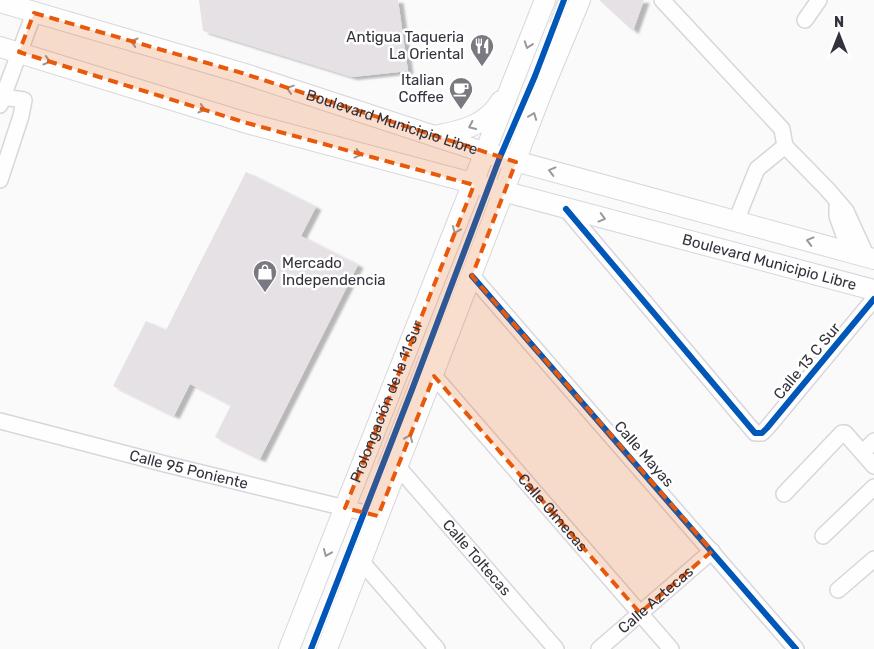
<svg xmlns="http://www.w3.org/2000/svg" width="874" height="649" viewBox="0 0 874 649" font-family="Rubik,sans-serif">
  <defs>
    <filter id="shadow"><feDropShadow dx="5.5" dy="3" stdDeviation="1" flood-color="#0004"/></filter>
  </defs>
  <rect width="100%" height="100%" fill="#fafafa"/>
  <!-- building -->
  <path fill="#e6e1e5" filter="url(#shadow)" d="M199 0H398L408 71 352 77 203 31Z
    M557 0H567L556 26 549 23Z
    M599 0H644L633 31Z
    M246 172 316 207 301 236 358 265 260 459 215 437 231 405 190 384 174 416 113 386 146 321 166 330Z
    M419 355 427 358 384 467 377 464Z"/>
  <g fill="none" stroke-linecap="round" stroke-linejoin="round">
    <!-- minor casing -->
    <g stroke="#d8d6dc" stroke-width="18">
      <g id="minor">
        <path d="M662 0 782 129 785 146 827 189 846 211 867 257"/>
        <path d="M805 20 819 0"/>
        <path d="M0 105 34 13"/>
        <path d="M0 180 21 116 24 100 3 97"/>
        <path d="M837 206V216L850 252"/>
        <path d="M566 209 755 433H762L767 428 874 299"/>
        <path d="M736 221 757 169 785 146"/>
        <path d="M472 276 796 649"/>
        <path id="s1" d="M434 376 671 649"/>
        <path id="s2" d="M0 421 165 464 378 516"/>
        <path d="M863 452 874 441"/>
        <path id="s3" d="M398 467 556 649"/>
        <path d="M784 494 842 433H845L874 466"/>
        <path d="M823 536 874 487"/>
        <path d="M361 561 437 649"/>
        <path d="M838 590 874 559"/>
        <path id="s4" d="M599 649 712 551"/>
      </g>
    </g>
    <!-- major casing -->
    <g stroke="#d8d6dc" stroke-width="22">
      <g id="major">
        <path id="s5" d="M0 2 242 73 486 153 874 259"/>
        <path id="s6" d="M0 47 247 123 874 290"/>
        <path d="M434 136C461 131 486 126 501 101"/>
        <path id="s7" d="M289 649 545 0"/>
        <path d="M327 649 543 89 580 0"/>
      </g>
    </g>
    <!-- minor -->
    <use href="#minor" stroke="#fefefe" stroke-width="15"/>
    <!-- major -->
    <use href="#major" stroke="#fefefe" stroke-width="20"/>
    <!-- cycleway casing -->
    <g stroke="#fff" stroke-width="9">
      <path id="cycleway" d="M566 209 755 433H762L767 428 874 299
        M472 276 796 649
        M311 649 413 387 500 157 535 76 564 0"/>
    </g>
    <!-- cycleway -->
    <use href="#cycleway" stroke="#0057b8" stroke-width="6"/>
  </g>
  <!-- one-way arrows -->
  <defs><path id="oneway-chevron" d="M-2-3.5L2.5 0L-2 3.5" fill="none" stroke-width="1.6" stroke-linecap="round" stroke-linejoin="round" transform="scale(1.25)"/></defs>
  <g stroke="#9a989e">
    <use href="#oneway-chevron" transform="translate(134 42) rotate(-164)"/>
    <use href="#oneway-chevron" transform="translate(528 45) rotate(110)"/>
    <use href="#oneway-chevron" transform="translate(47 61) rotate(17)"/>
    <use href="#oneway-chevron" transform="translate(290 89) rotate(-162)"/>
    <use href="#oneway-chevron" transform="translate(202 109) rotate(17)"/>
    <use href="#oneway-chevron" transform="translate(533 116) rotate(-69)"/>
    <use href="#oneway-chevron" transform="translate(472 126) rotate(155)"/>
    <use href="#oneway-chevron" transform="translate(358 154) rotate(15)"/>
    <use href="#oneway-chevron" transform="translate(552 171) rotate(-165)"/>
    <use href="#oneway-chevron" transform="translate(602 218) rotate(15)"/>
    <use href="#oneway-chevron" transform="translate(456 230) rotate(112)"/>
    <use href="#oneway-chevron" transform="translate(810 241) rotate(-165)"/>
    <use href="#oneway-chevron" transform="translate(409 438) rotate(-68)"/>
    <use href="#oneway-chevron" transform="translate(327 553) rotate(112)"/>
  </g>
  <!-- marked area -->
  <path fill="#e8590c" fill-opacity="0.2" stroke="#e8590c" stroke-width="4" stroke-dasharray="10 6" stroke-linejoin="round" d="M34 13 242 73 516 162 472 276 712 551 640 613 434 376 378 516 345 508 474 185 247 123 19 52Z"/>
  <!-- icons -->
  <defs>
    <g id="restaurant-pin" transform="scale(1.25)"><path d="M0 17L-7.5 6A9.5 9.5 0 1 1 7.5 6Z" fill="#7a7880" stroke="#fff"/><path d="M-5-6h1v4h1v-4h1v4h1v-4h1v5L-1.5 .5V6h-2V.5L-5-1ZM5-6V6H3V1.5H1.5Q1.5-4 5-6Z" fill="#fff"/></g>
    <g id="cafe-pin" transform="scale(1.25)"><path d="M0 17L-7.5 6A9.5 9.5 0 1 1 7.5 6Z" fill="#7a7880" stroke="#fff"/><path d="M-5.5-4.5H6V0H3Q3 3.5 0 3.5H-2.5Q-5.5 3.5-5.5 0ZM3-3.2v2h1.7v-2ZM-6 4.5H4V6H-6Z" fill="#fff"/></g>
    <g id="shop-pin" transform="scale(1.25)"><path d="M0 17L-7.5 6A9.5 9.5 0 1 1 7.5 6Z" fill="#7a7880" stroke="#fff"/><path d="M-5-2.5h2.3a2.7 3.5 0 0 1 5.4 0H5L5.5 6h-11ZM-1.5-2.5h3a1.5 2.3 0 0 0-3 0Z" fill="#fff"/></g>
  </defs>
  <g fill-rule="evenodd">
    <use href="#restaurant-pin" x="482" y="46"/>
    <use href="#cafe-pin" x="461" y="89"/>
    <use href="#shop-pin" x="265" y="272"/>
  </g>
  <g text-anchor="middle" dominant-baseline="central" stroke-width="5" stroke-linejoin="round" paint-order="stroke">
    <!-- poi labels -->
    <g font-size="15" fill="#35323e" stroke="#fff" text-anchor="end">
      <text x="464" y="37">Antigua Taqueria<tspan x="464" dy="17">La Oriental</tspan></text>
      <text x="444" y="80">Italian<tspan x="444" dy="17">Coffee</tspan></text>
      <text x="282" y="263" text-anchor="start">Mercado<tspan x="282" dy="17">Independencia</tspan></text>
    </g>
    <!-- street labels -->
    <g font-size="15" fill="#35323e" stroke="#fff">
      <text stroke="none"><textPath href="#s5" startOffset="410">Boulevard Municipio Libre</textPath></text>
      <text stroke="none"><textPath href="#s6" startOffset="799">Boulevard Municipio Libre</textPath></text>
      <text transform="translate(807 361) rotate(-50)">Calle 13 C Sur</text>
      <text stroke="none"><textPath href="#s7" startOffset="266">Prolongación de la 11 Sur</textPath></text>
      <text transform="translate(644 454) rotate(49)">Calle Mayas</text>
      <text stroke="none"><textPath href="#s2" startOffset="195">Calle 95 Poniente</textPath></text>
      <text stroke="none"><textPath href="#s1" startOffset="181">Calle Olmecas</textPath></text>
      <text stroke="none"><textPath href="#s3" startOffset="120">Calle Toltecas</textPath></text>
      <text stroke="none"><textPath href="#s4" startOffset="75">Calle Aztecas</textPath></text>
    </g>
  </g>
  <!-- north arrow -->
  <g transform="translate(839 35)" stroke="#ffffff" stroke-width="4" paint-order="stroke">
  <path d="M0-4L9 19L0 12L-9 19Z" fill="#35323e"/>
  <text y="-8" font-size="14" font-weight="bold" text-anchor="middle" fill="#35323e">N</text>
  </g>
</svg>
